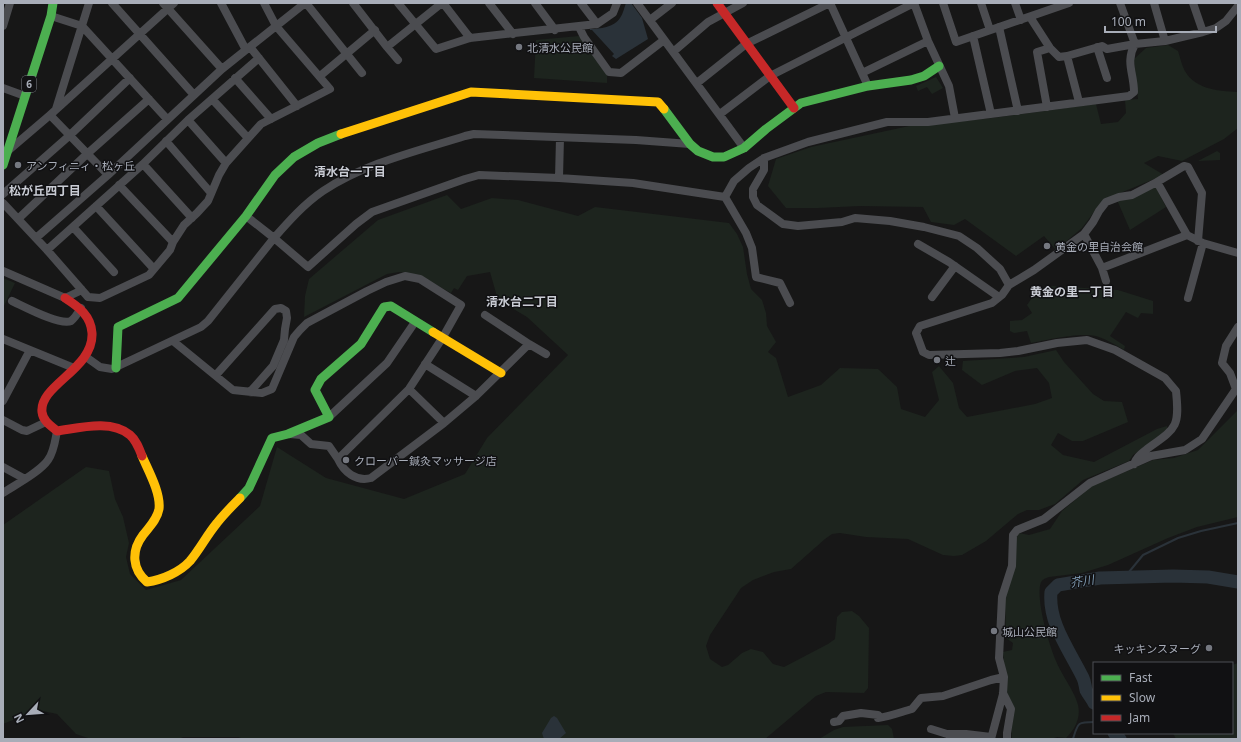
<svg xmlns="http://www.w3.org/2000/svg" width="1241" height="742" viewBox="0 0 1241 742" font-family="'Noto Sans','Noto Sans JP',sans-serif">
  <rect width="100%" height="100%" fill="#171717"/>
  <!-- green -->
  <path fill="#1d241e" d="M579 36 607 75V83L534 78 536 40Z
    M1168 45 1178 51C1180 57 1181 62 1183 67 1192 89 1217 91 1238 92V128L1224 139 1182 161 1158 156 1144 163 1164 175 1113 196 1097 208 1082 228 1056 250 1044 236 1016 256 965 219 954 225 931 222 923 207 860 206 818 208H786L768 186 776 159 811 147 914 125H925L992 118 1096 104 1101 124 1118 122 1126 113 1125 100 1138 99 1134 59 1146 48Z
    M936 77 943 88 932 94 927 87 918 91 916 86Z
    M1217 151 1220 153V160L1198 161Z
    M1155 186 1166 207 1130 230 1117 200Z
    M447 195 461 209 492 198 518 200 578 216 595 207 729 223 737 234 743 247 747 274 751 289 762 300 766 313 767 326 776 342 768 352 776 358 788 397 821 385 840 368 878 369 897 387 901 409 925 417 939 400 932 372 939 366 953 383 959 408 967 417 1035 404 1052 398 1049 383 1037 368 1015 371 982 385 962 370 963 361 1024 357 1056 350 1064 362 1093 394 1104 401 1122 402 1128 422 1083 441H1072L1058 433 1051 445 1063 455 1094 462 1157 429 1167 426V430L1133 455 1129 461 1083 480 1055 504 1039 510H1027L1018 514 986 541 962 555 954 556 943 555 908 539 866 537 840 533 832 534 825 539 791 569 774 572 753 580 741 588 710 635 706 646 710 659 722 667 728 665 742 653 751 649 763 652 773 664 784 667 828 644 835 639 837 617 842 612 852 611 859 616 869 628 868 688 864 693 826 692 816 696 765 739H244L238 737H183L179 739H91L76 734 57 714 38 710 3 724V525L86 467 109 471 115 499 123 517 129 543 126 557 130 574 146 590 181 580 260 506 277 447 326 478 404 499 465 474 487 438 568 355 527 317 498 300 490 272 467 276 458 290 454 288 451 293 419 275 399 272 387 274 304 317 305 296 309 279 378 220Z
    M3 278 15 283 3 308Z
    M1052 286 1118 290 1153 301V314L1141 313 1138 318 1126 312 1110 336 1125 346 1124 350C1116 345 1107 340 1099 337 1083 331 1047 340 1031 343L1027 331 1014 333 1010 331V321L1022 320 1032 313 1027 305C1034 295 1039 288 1052 286Z
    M1238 410V517L1197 527 1168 538 1108 565 1082 573 1049 577C1046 578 1043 579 1041 582 1035 598 1049 645 1056 661 1061 674 1075 692 1078 705 1081 718 1075 729 1066 738L1057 737 1051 739H1012L1003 652 1012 650 1013 643 1006 638 1005 599 1016 535 1019 533 1029 535 1050 529 1062 511 1092 486 1153 460 1174 458 1198 450Z
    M1238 663V739H1176L1173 733H1232V665Z
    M888 725 892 729 894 739H819L834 730 843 727Z"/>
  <!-- water -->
  <path fill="#2a3239" d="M626 3H631L642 18 648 39 616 59 612 56 614 54 592 30H590V29C599 29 615 27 620 18 623 14 624 8 626 3Z
    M554 716 557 718 566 733 559 739H544L542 733 551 718Z"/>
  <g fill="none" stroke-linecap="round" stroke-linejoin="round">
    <!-- stream -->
    <path stroke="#2a3239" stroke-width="2" d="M1124 578 1143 555 1178 538 1201 531 1238 523
      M1073 739C1078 723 1077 722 1094 722"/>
    <!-- river -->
    <path stroke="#2a3239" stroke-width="13" d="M1094 703C1092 699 1088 694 1086 690 1085 686 1085 682 1083 678 1070 651 1048 623 1051 592L1058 585 1100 578 1173 576 1208 577 1238 582
      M1114 733 1120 739"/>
    <!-- street -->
    <path stroke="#4b4c50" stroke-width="8" d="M112 3 194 95
      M163 3 222 69
      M221 3 246 50
      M306 3 362 73
      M353 3 387 47
      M398 3 436 49 470 38 597 24 613 13 617 3
      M443 3 470 38
      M489 3 513 34
      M535 3 555 30
      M581 3 597 24
      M637 3 744 148
      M830 3 868 86
      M914 3 928 41 949 86 955 118
      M943 3 956 42 1069 3
      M981 3 990 30
      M1015 3 1021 20
      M1154 3 1165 41
      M1193 3 1203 32
      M51 16 82 26 167 119
      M1030 17 1050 48 1059 57 1067 56 1102 46 1107 49 1135 44 1165 41 1203 32 1216 28 1226 21 1238 6
      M650 20 672 3
      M3 26 10 3
      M579 27 584 37 609 72 621 73 664 40
      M999 27 1018 111
      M973 36 991 114
      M250 47 297 106
      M1097 47 1107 78
      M673 52 708 22 743 3
      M1067 56 1079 102
      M398 60 387 47 442 3
      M862 73 928 41
      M320 76 375 30
      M235 78 271 119
      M697 83 746 44 830 3
      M3 88 25 96
      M212 99 248 138
      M1047 107 1037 52 1050 48
      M56 109 89 3
      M720 114 770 76 914 3
      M50 115 108 175
      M188 120 226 163
      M166 141 211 193
      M690 144 636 140 474 134 465 136C418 151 365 163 323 191 304 204 289 221 274 238L308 267 356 224 372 212 465 179 479 175 559 178 633 183 725 197
      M9 150 50 115 174 3
      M764 158V170L753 189V197L757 205 783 224 798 226 842 222 855 218 890 221 924 227 959 236 977 248 1000 269 1009 285 1002 295 992 303 920 326 916 333 923 352 929 355 1000 353 1018 351 1057 343 1087 340 1115 350 1165 378 1176 391C1180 428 1176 428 1147 449 1141 454 1137 456 1134 464
      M143 164 192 218
      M559 178 560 138
      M1157 182 1184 166 1188 167 1202 193 1198 241
      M119 185 173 242
      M3 194 69 136 130 78
      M3 203 47 250 88 297 100 298 149 275 170 250 173 242 184 225 197 213 208 201 219 175 226 163 261 124 330 89 276 26 264 3
      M96 206 154 269
      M18 219 87 154 149 99
      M73 227 114 272
      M1187 235 1203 243 1238 253
      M36 238 108 175 222 69 305 3
      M918 244 949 262 999 297
      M47 250 143 164 188 120 259 58
      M1102 268 1106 281
      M3 271 65 298 82 290
      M1009 285 1034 270 1084 234 1093 222 1099 211 1106 202 1119 197 1132 195 1157 182 1187 235 1102 268 1084 234
      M932 297 955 266
      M1188 298 1203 243
      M12 301C23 306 60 326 71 321 75 318 78 313 81 308
      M790 303 780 283 756 277 752 248 746 233 725 197 734 181 749 168 764 158 808 142 887 122H928L1129 96 1134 92C1134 73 1125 62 1135 44L1120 3
      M485 315 529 344
      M3 339 74 368
      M173 341 233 390 262 393 272 389 294 337 300 330 307 323 367 291 386 282 405 276 420 279 461 305 443 337 409 389 338 459 329 446 311 444 301 435 290 434
      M86 357 100 367 112 369 201 327 208 321 274 238 246 216
      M425 364 476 396
      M216 375 275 309 281 308 286 311 287 318 285 329 284 340 273 366 250 392
      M409 389 444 423
      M1236 389 1230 373 1222 363 1226 346 1238 327
      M3 401 30 350
      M329 417 387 363 415 322
      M3 420 22 430 27 431 46 422
      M338 459C344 472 356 482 371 478L444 423 476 396 529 344 546 354
      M3 467 25 479
      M3 493C15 485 40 472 48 460 54 452 55 441 57 431
      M1003 693 1011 709 1007 733V739
      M834 722 839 721 843 716 861 713 878 715V718C891 716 901 712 912 709L921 698 943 696 991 680 1004 677
      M931 729 947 734H966L991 737
      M991 739 1003 694 1004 677 999 658 1002 597 1012 566 1013 535 1017 530 1044 519 1090 483 1151 456 1185 450 1202 439 1236 389 1238 388"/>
    <!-- fast -->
    <path stroke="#4caf50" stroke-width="9" d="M664 109 690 144 698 151 713 157H724L744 148 766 129 801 103 868 86 911 80 924 76 939 66
      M3 165 51 16 53 3
      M116 368 118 327 178 298 246 216 275 175 294 157 318 143 341 134
      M240 498 249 488 272 438 288 434 329 417 315 390 321 379 361 344 384 307 391 306 433 332"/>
    <!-- slow -->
    <path stroke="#ffc107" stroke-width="9" d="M341 134 471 92 658 102 664 109
      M433 332 501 373
      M142 456C148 470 161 493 159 509 157 520 149 527 143 535 131 551 132 569 147 582 162 580 180 572 190 561 200 549 207 535 217 523 224 514 232 506 240 498"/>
    <!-- jam -->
    <path stroke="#c62828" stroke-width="9" d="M717 3 794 108
      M65 298C79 307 91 316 92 333 94 369 39 385 42 412 43 421 51 426 57 431 79 428 111 419 130 435 136 440 139 448 142 456"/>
  </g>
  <!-- markers -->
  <g fill="#757880" stroke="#111113" stroke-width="1.5">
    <circle cx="519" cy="47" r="4"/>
    <circle cx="18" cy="165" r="4"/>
    <circle cx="1047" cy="246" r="4"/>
    <circle cx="937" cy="360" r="4"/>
    <circle cx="346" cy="460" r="4"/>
    <circle cx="994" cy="631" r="4"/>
    <circle cx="1209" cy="648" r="4"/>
  </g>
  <g text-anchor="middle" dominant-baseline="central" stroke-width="3" stroke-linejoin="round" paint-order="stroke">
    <!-- shield labels -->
    <rect fill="#111113" stroke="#7b7e86" stroke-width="1" x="22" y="76" width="14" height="16" rx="3"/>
    <g font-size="10" font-weight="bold" fill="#a8adb8">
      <text x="29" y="84">6</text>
    </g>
    <!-- poi labels -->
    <g font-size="11" fill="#a8adb8" stroke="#111113" text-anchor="start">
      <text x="527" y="47">北清水公民館</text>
      <text x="26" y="165">アンフィニィ・松ヶ丘</text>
      <text x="1055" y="246">黄金の里自治会館</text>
      <text x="945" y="360">辻</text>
      <text x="354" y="460">クローバー鍼灸マッサージ店</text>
      <text x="1002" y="631">城山公民館</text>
      <text x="1201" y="648" text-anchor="end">キッキンスヌーグ</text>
    </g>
    <!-- neighbourhood labels -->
    <g font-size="12" font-weight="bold" fill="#c9ccd4" stroke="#111113">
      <text x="350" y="171">清水台一丁目</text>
      <text x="45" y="190">松が丘四丁目</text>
      <text x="1072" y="291">黄金の里一丁目</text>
      <text x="522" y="301">清水台二丁目</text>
    </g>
    <!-- water labels -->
    <g font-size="12" font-style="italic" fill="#7f9bb3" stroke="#111113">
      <text transform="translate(1082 581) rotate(-9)">芥川</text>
    </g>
  </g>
  <!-- border -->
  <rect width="1241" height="742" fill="none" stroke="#a8adb8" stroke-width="8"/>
  <!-- legend -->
  <rect x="1093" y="662" width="140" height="72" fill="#111113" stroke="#4d4f55"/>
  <rect x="1101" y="675" width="20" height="6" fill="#4caf50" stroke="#4d4f55"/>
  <text x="1129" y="682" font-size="12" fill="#a8adb8">Fast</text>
  <rect x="1101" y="695" width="20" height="6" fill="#ffc107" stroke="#4d4f55"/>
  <text x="1129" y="702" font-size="12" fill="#a8adb8">Slow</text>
  <rect x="1101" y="715" width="20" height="6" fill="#c62828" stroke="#4d4f55"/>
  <text x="1129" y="722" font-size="12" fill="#a8adb8">Jam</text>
  <!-- north arrow -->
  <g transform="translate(28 714) rotate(244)" stroke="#111113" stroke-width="3" paint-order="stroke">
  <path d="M0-3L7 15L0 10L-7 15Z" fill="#a8adb8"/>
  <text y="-6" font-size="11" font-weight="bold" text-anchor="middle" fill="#a8adb8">N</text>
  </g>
  <!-- scale -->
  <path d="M1105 26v6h111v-6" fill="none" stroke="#a8adb8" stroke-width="2"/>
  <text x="1111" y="26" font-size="12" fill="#a8adb8" stroke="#111113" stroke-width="3" paint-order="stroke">100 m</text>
</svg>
